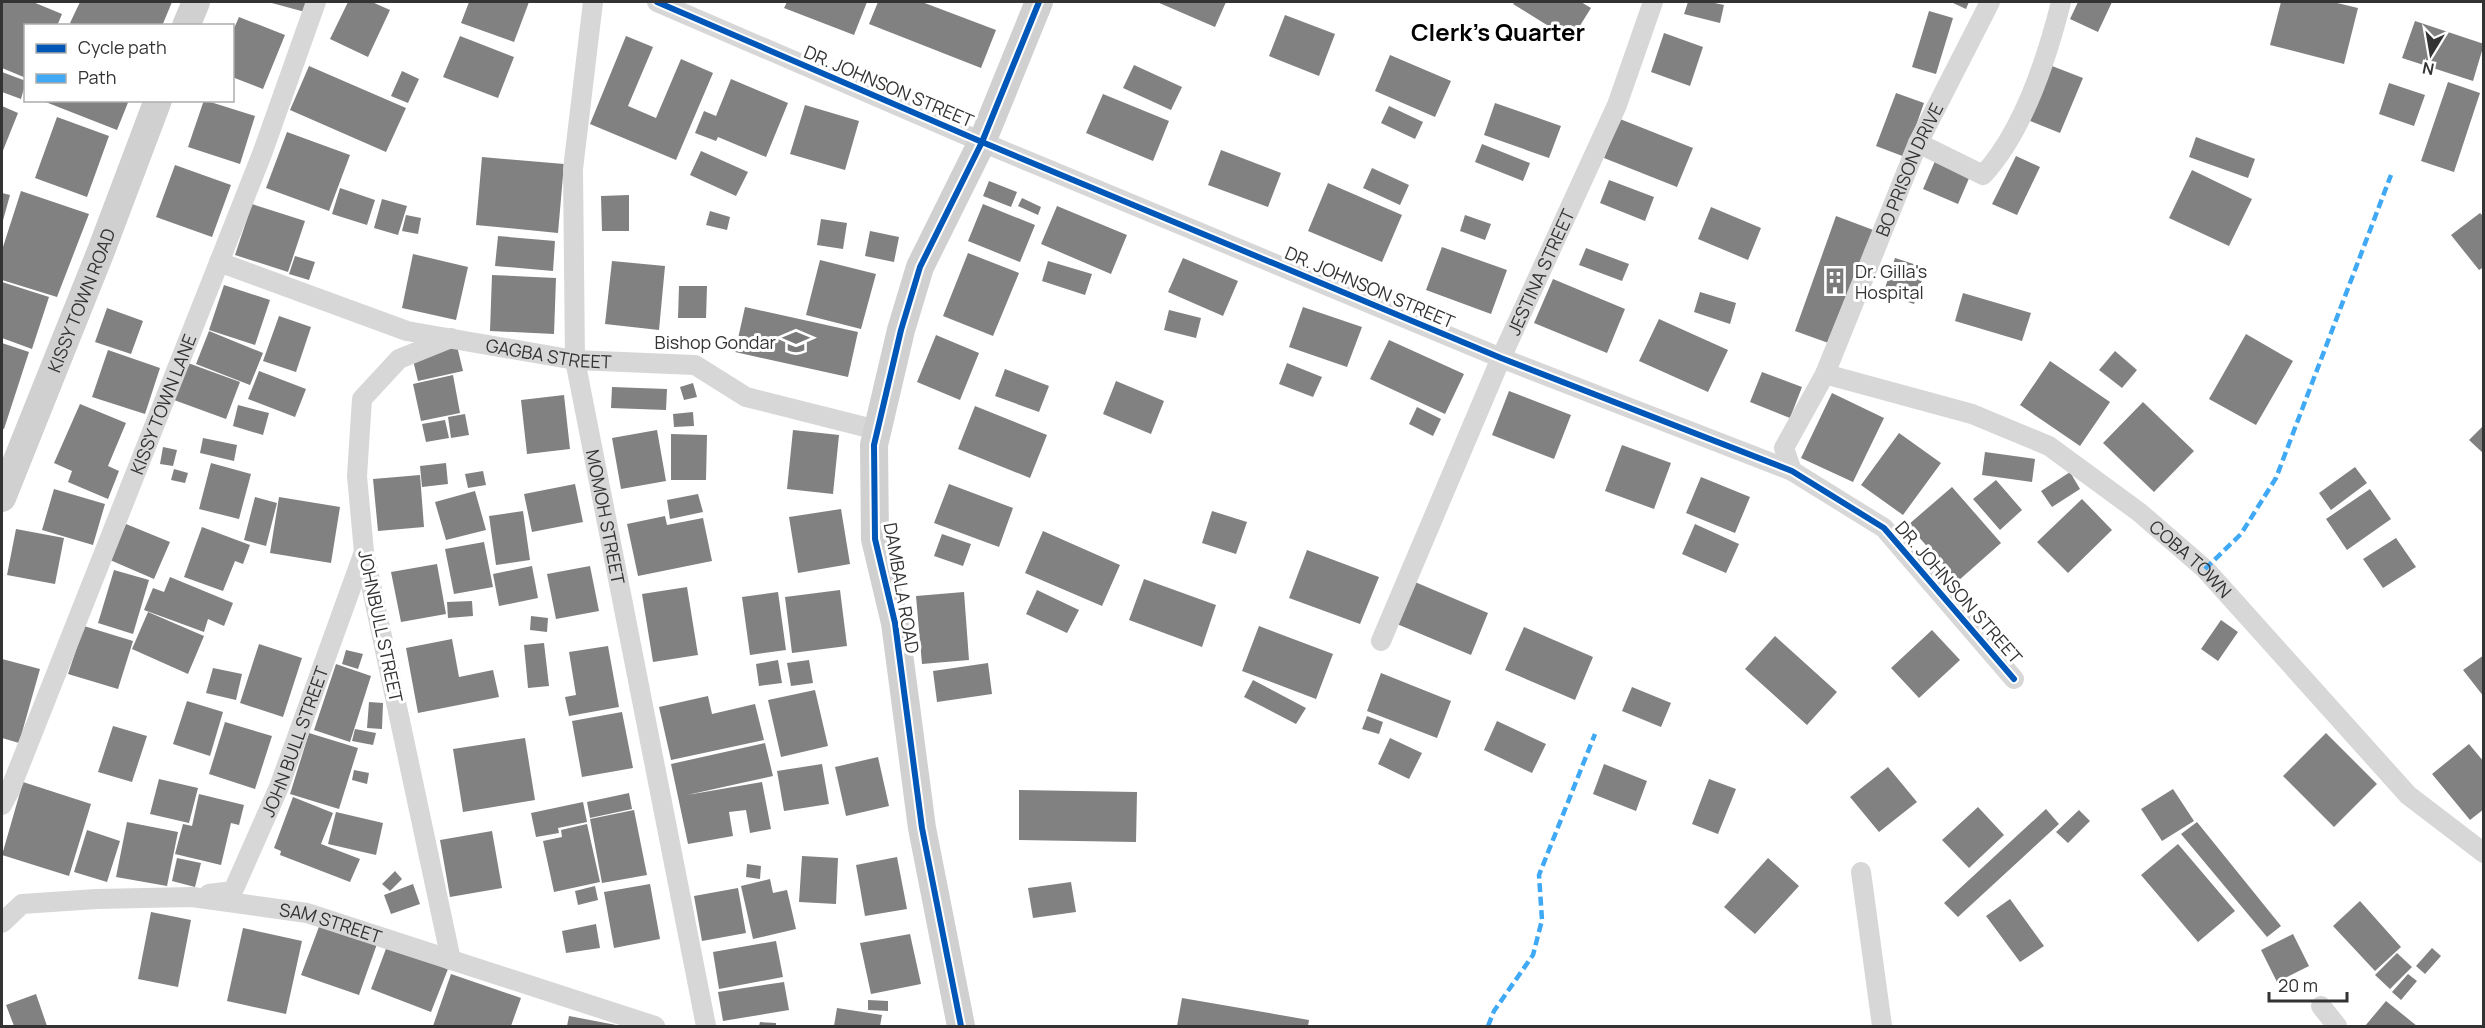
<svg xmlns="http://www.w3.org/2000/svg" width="2485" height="1028" viewBox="0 0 2485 1028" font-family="Manrope,sans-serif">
  <rect width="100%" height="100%" fill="#fff"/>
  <!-- building -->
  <path fill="#818181" d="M2 2H33L62 14 57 26H26V78L2 68Z
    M80 2H172L162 26H76L70 23Z
    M268 2H308L305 12Z
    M348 2H372L390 10 368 57 330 39Z
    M469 2H529L514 42 461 23Z
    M787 2H867L854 35 784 8Z
    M878 2H922L996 30 981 68 869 24Z
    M1157 2H1226L1215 27Z
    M1515 2H1581L1591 8 1571 40 1513 4Z
    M1688 2H1710L1724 5 1720 23 1684 14Z
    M1951 2H1969L1966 9Z
    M2078 2H2112L2098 32 2070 19Z
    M2281 2H2333L2358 8 2344 64 2270 45Z
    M1929 11 1953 18 1936 74 1912 67Z
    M1285 15 1335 34 1319 76 1269 56Z
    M239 17 285 35 263 89 232 77V33Z
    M2415 21 2484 44 2473 81 2402 58Z
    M1664 33 1703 47 1690 86 1651 72Z
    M460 36 514 57 498 98 443 77Z
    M626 36 653 47 628 106 656 118 681 59 713 73 676 160 590 124Z
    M1390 55 1451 81 1435 117 1375 91Z
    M1134 65 1182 87 1171 110 1123 88Z
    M309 66 406 108 386 152 290 110Z
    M2052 66 2083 78 2060 133 2030 121Z
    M402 71 419 79 408 103 391 96Z
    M2 72 26 81 21 99 2 92Z
    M731 79 788 103 766 157 718 137 716 141 695 133 704 111 716 116Z
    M2448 82 2480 93 2454 172 2421 161Z
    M2389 83 2425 95 2414 126 2379 114Z
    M1896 93 1924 103 1905 157 1876 146Z
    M1103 94 1169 121 1153 161 1086 133Z
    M129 100 117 130 43 101V100Z
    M204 100 255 116 240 164 188 147Z
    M1495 103 1561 126 1549 158 1484 135Z
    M805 105 859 121 845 170 790 154Z
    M2 106 18 113 2 153Z
    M1389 106 1423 122 1415 139 1381 123Z
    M57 117 109 136 87 197 35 178Z
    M1620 119 1693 148 1677 187 1604 158Z
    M287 132 350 155 329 211 266 188Z
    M2196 137 2255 159 2248 178 2189 157Z
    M1482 144 1530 163 1523 181 1475 162Z
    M1221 150 1281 173 1268 207 1208 185Z
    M701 151 748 172 736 196 690 175Z
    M2016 156 2040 167 2017 215 1992 204Z
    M482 157 564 164 558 233 476 225Z
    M1935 161 1970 176 1958 204 1923 189Z
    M175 165 231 185 212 237 156 217Z
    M1372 168 1409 185 1400 205 1363 188Z
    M2192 170 2252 199 2229 246 2169 218Z
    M1609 180 1654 197 1645 221 1600 203Z
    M989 181 1017 192 1011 207 983 196Z
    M1328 183 1402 215 1382 262 1308 231Z
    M340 188 375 200 367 225 332 214Z
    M21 191 89 214 57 297 2 280V250Z
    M2 193 10 195 2 224Z
    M629 195V231H602L601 196Z
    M1022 198 1041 207 1038 215 1018 206Z
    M382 199 407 206 398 235 374 228Z
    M252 204 305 221 288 272 235 255Z
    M983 204 1035 225 1020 262 968 241Z
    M1057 206 1127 235 1111 274 1041 244Z
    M1711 207 1761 228 1748 260 1698 239Z
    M710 211 730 217 727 230 706 225Z
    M2480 213 2484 217V267L2479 270 2451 235Z
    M406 215 421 218 418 234 402 231Z
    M1465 215 1491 224 1485 240 1460 231Z
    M1836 216 1876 231 1834 345 1795 331Z
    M821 219 847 223 843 249 817 245Z
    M870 231 899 237 894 262 865 256Z
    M498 236 555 241 553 271 495 266Z
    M1442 247 1507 270 1491 314 1426 290Z
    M1586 248 1629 264 1622 281 1579 265Z
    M968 253 1019 273 993 336 943 316Z
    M413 254 468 267 456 320 402 308Z
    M295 256 315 262 309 280 289 274Z
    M1183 258 1238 281 1223 316 1168 292Z
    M1895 258 1926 268 1914 304 1883 294Z
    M820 260 876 274 861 329 806 315Z
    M612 261 665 266 659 330 605 324Z
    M1048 261 1092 274 1085 295 1042 281Z
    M492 275 556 278 554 334 490 331Z
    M1553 279 1625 309 1607 353 1534 323Z
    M2 282 49 297 32 349 2 338Z
    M224 285 270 300 255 345 209 330Z
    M679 286H707L706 318H678Z
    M1700 292 1736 303 1730 324 1694 312Z
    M1963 293 2031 313 2022 341 1955 321Z
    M745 307 858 332 848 377 735 352Z
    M1303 307 1362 327 1347 367 1289 347Z
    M107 308 143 321 131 354 95 342Z
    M1169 310 1201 318 1196 338 1164 330Z
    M279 316 311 327 296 372 263 361Z
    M1659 319 1728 350 1708 392 1639 361Z
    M209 331 263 353 250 385 196 364Z
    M2246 334 2293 361 2256 425 2209 399Z
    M936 335 979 353 960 400 917 382Z
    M1389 340 1464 374 1445 414 1370 379Z
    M2 343 29 352 4 429H2Z
    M457 346 463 371 418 381 412 356Z
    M108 350 160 368 145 414 92 397Z
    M2115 351 2137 370 2122 388 2099 370Z
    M2050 361 2110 402 2080 446 2020 405Z
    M188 363 240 382 226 419 174 400Z
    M1287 363 1322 377 1313 397 1279 384Z
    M1005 369 1049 386 1039 412 995 396Z
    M259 371 306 389 295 417 248 399Z
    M1762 372 1802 387 1790 418 1750 402Z
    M453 375 460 413 421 421 413 384Z
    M1116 381 1164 401 1151 434 1103 414Z
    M693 383 697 397 684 400 680 387Z
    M612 387 667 389 666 410 611 408Z
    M1509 391 1571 415 1554 459 1492 435Z
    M1832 393 1884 418 1853 482 1801 458Z
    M564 395 570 449 527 454 521 400Z
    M2143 402 2194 451 2154 492 2103 443Z
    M80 404 126 423 108 466 119 471 108 499 68 482 72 471 54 463Z
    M238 405 269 413 263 435 233 426Z
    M975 406 1047 435 1030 478 958 449Z
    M1417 407 1441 419 1433 436 1409 424Z
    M693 412 694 426 674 427 673 414Z
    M465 414 469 435 451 438 448 417Z
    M445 420 449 438 426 442 422 424Z
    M2484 425V454L2469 440Z
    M657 430 666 481 621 489 612 438Z
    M793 430 839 435 833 494 787 489Z
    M1899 433 1941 463 1903 515 1861 485Z
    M671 434 707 435 706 480H671Z
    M203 438 237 445 234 461 200 453Z
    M1622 445 1671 463 1654 509 1605 491Z
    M163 447 177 450 173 466 160 464Z
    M1985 452 2035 459 2032 482 1982 475Z
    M211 463 251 474 239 519 199 509Z
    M446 463 448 484 422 487 420 466Z
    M2355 467 2367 483 2331 510 2319 493Z
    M174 469 188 473 185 483 171 480Z
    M483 471 486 485 468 488 465 474Z
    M2070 472 2080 489 2052 507 2041 491Z
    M420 475 424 527 378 531 373 479Z
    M1701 477 1750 497 1735 533 1686 513Z
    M1996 480 2022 510 2000 530 1973 499Z
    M575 484 583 522 532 532 524 494Z
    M949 484 1013 508 999 547 934 523Z
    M1952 487 2001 543 1958 581 1908 525Z
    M54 489 105 504 93 545 42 530Z
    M2370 489 2391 519 2347 550 2326 519Z
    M475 491 486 530 446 540 435 502Z
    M698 494 703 512 670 519 667 500Z
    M255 497 277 503 266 546 244 540Z
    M279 497 340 507 331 563 270 553Z
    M2082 499 2112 530 2068 573 2037 542Z
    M841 509 850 564 798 573 789 517Z
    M523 511 530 560 496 565 489 516Z
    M1212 511 1247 522 1236 554 1202 543Z
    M665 516 667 525 703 518 712 561 638 576 627 524Z
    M126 524 170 542 154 579 110 560Z
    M1695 524 1739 544 1726 573 1682 554Z
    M202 527 250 545 243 564 235 561 223 591 184 577Z
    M16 529 64 538 55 584 7 575Z
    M1043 531 1120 565 1102 606 1025 573Z
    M942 534 971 544 963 566 934 556Z
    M2396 538 2416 567 2383 588 2363 559Z
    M484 542 493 587 454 594 445 549Z
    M1307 550 1379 577 1360 624 1289 598Z
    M437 564 446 614 401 622 391 572Z
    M532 566 538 598 499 606 493 574Z
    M590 566 599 611 556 619 547 574Z
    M114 570 149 580 133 634 98 623Z
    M170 577 233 603 224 626 208 619 204 632 144 610 153 588 164 592Z
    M1144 579 1216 605 1202 647 1129 620Z
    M1415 582 1488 613 1471 655 1397 624Z
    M687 587 698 655 653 662 642 594Z
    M840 590 847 646 792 653 785 597Z
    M1037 590 1079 610 1067 633 1026 614Z
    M778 592 786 650 750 655 742 597Z
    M964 592 969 660 922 664 916 596Z
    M472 601 473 616 448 618 447 602Z
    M148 612 204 636 188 674 132 649Z
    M531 616 548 618 547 632 530 630Z
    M2221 620 2238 632 2218 661 2201 649Z
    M84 626 133 641 118 689 68 674Z
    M1259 626 1333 654 1316 699 1242 671Z
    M1524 627 1593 657 1575 700 1505 670Z
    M1932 630 1960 660 1919 698 1891 668Z
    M1775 636 1837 692 1807 725 1745 669Z
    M452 639 459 677 493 670 499 697 418 713 406 648Z
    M544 643 549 686 528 688 524 645Z
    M259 644 302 658 283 717 240 703Z
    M608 646 619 707 569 716 565 697 576 695 569 652Z
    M346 650 363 654 358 669 342 664Z
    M2484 655V697L2463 670Z
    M2 659 40 669 19 743 2 738Z
    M778 660 782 683 759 686 756 664Z
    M809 660 813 683 791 686 787 663Z
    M988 663 992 694 937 702 933 671Z
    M336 664 371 676 350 742 314 730Z
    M213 668 242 674 236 700 206 693Z
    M1381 673 1451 701 1437 738 1367 711Z
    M1253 680 1306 708 1296 724 1244 697Z
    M1632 687 1671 703 1661 727 1622 711Z
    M815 690 828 746 781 757 768 700Z
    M708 696 712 714 755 704 764 740 671 760 659 707Z
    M187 701 223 712 210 756 173 744Z
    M369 702 383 703 382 729 367 728Z
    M622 712 633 768 582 777 572 721Z
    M1367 716 1383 722 1379 734 1362 729Z
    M1497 721 1546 744 1532 773 1484 750Z
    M225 722 272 736 255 789 209 774Z
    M113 726 147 736 132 782 98 772Z
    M355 729 376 733 373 745 352 741Z
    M309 733 358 748 339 809 290 794Z
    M2326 733 2377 784 2334 827 2283 776Z
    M525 738 535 800 463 812 453 749Z
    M1390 738 1422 753 1409 779 1378 764Z
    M765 743 773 776 687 795 762 782 771 829 750 833 746 810 729 812 733 836 688 844 671 764Z
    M2469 744 2484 762V809L2470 820 2432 774Z
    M878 757 889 806 846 816 835 767Z
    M822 764 829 804 784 811 777 771Z
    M1604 764 1647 781 1636 811 1593 794Z
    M1888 767 1917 802 1879 832 1850 797Z
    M354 770 369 773 367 784 352 780Z
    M159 779 198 788 189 823 150 814Z
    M1709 779 1736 789 1718 834 1692 824Z
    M23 782 91 804 69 876 2 855Z
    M2173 789 2194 821 2162 841 2141 809Z
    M1019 790 1137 792 1136 842 1019 840Z
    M629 793 632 809 590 818 587 802Z
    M199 794 244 805 239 825 231 823 221 865 175 854 183 824 192 826Z
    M293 797 333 813 321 844 360 859 350 882 280 855 281 851 274 848Z
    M583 802 587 822 558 828 559 833 536 837 531 813Z
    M1978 807 2004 835 1969 868 1942 840Z
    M2046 809 2059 824 1958 917 1944 903Z
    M634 810 647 875 602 883 590 819Z
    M2079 810 2090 821 2068 843 2056 832Z
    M336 812 383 823 376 855 328 844Z
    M127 822 178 832 167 886 116 877Z
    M2197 822 2281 926 2267 937 2181 834Z
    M587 824 600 882 554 892 543 841 562 837 561 830Z
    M87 830 120 841 107 882 74 872Z
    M492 831 502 888 450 897 440 840Z
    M2178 844 2235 911 2198 942 2141 875Z
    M802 856 838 858 836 904 799 902Z
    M897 857 907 909 865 916 856 865Z
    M177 858 201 863 195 887 172 881Z
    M1768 858 1799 886 1755 934 1724 907Z
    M747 864 761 866 760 879 746 877Z
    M395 871 402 879 390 891 382 884Z
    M770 879 773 893 787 890 796 929 753 939 741 886Z
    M1071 882 1076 912 1033 918 1028 888Z
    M413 884 420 904 391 914 384 895Z
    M650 884 660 939 614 948 604 892Z
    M595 886 598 900 578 905 575 891Z
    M738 888 746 933 702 941 694 896Z
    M2010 899 2044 946 2020 962 1986 916Z
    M2360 901 2401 947 2375 971 2333 926Z
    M151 912 191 920 178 987 138 979Z
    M320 924 377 944 359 995 301 975Z
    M596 924 600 948 566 953 562 931Z
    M243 928 302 941 286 1014 227 1001Z
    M910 934 921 984 871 994 860 943Z
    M2293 934 2309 966 2277 982 2261 950Z
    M776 941 783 977 719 989 713 952Z
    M387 946 448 969 431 1012 371 989Z
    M2432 948 2441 956 2425 974 2416 966Z
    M2397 953 2412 967 2390 989 2375 975Z
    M451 974 521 998 511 1026H433Z
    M2408 974 2417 981 2401 1000 2392 992Z
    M784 982 789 1010 723 1021 718 992Z
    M36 994 47 1026H14L6 1005Z
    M1182 998 1309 1020 1308 1026H1177Z
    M868 1000 888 1001V1011L868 1010Z
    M2386 1001 2417 1026H2365Z
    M837 1008 882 1015 880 1026H834Z
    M569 1016 616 1025V1026H567Z
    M760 1022 776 1023V1026H759Z"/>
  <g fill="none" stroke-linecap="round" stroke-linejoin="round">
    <!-- street -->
    <g stroke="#d7d7d7" stroke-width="20">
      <path id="s1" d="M593 2 573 169 575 360 706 1026"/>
      <path d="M657 2 982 142 1501 358 1792 471 1884 528 2014 679"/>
      <path d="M1918 143 1983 175C2023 132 2047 58 2061 2"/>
      <path id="s2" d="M219 262 407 331 575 360 695 365 746 397 877 430"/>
      <path id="s3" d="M1825 374 1972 414 2049 446 2139 512 2205 569 2408 795 2484 853"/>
      <path id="s4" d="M1792 471 1784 448 1825 374 1918 143 1990 2"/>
      <path id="s5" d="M1381 641 1501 358 1617 105 1653 2"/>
      <path id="s6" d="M2 805 10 790 262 154 316 2"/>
      <path d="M1861 872 1882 1026"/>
      <path id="s7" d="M209 894 233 891 279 787 364 552"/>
      <path id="s8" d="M2 923 22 904 96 899 192 897 307 913 655 1026"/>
      <path d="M451 960 364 552 357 476 362 399 399 359 451 338"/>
      <path d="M2321 1006 2337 1026"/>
    </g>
    <!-- secondary -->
    <g stroke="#d0d0d0" stroke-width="28">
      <path d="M186 26 196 2"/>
      <path id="s9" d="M2 498 101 251 158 100"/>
      <path d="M961 1026 922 828 895 623 875 539 874 445 901 330 920 267 982 142 1039 2"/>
    </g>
    <!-- quiet -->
    <path stroke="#3fa9f5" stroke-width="4.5" stroke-dasharray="9 4.5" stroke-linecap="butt" d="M2205 569 2241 534 2276 478 2391 175
      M1488 1026 1494 1011 1533 955 1542 920 1539 875 1595 734"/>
    <!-- cycleway casing -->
    <g stroke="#fff" stroke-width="10">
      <path id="cycleway" d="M657 2 982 142 1501 358 1792 471 1884 528 2014 679
        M961 1026 922 828 895 623 875 539 874 445 901 330 920 267 982 142 1039 2"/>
    </g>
    <!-- cycleway -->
    <use href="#cycleway" stroke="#0057b8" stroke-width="6"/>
  </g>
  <!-- icons -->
  <defs>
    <g id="building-bare" transform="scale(2.07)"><path d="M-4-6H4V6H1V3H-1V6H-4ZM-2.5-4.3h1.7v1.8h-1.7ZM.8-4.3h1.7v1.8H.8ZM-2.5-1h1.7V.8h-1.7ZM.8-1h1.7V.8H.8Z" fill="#7a7a7a" stroke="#fff" stroke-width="2.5" paint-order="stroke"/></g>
    <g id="school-bare" transform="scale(2.07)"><path d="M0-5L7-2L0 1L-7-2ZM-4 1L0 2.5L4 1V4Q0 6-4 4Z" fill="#7a7a7a" stroke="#fff" stroke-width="2.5" paint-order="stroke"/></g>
  </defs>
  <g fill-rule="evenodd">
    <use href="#building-bare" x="1835" y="281"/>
    <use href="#school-bare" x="796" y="342"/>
  </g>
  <g text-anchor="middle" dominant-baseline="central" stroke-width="6" stroke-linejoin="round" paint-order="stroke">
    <!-- street labels -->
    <g font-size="18" fill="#333" stroke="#fff">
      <text transform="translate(889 86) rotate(23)">DR. JOHNSON STREET</text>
      <text stroke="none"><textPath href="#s4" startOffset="330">BO PRISON DRIVE</textPath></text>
      <text stroke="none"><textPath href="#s5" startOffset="402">JESTINA STREET</textPath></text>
      <text transform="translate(1370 287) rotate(23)">DR. JOHNSON STREET</text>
      <text stroke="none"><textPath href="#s9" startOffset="213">KISSY TOWN ROAD</textPath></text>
      <text stroke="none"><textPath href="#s2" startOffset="344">GAGBA STREET</textPath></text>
      <text stroke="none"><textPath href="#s6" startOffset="432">KISSY TOWN LANE</textPath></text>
      <text stroke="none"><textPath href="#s1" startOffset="519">MOMOH STREET</textPath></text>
      <text stroke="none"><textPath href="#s3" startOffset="417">COBA TOWN</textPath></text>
      <text transform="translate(902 588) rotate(80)">DAMBALA ROAD</text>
      <text transform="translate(1959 592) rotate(49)">DR. JOHNSON STREET</text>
      <text transform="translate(381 626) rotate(78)">JOHNBULL STREET</text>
      <text stroke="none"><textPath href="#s7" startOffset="186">JOHN BULL STREET</textPath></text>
      <text stroke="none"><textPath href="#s8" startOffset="339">SAM STREET</textPath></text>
    </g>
    <!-- poi labels -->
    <g font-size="18" fill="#333" stroke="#fff" text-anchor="start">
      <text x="1855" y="271">Dr. Gilla's<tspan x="1855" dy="21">Hospital</tspan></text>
      <text x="776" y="342" text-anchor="end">Bishop Gondar</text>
    </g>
    <!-- district labels -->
    <g font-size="24" font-weight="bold" fill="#000" stroke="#fff">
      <text x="1498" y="31">Clerk's Quarter</text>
    </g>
  </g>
  <!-- border -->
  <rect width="2485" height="1028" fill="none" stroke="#333333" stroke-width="6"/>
  <!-- legend -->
  <rect x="24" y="24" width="210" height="78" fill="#ffffff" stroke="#adadad" stroke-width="1.5"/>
  <rect x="36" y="44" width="30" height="9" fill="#0057b8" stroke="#adadad" stroke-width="1.5"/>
  <text x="78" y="54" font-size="18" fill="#333333">Cycle path</text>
  <rect x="36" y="74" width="30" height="9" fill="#3fa9f5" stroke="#adadad" stroke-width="1.5"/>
  <text x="78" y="84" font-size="18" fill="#333333">Path</text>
  <!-- north arrow -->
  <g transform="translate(2431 54) rotate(191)" stroke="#ffffff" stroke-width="4.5" paint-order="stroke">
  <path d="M0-4.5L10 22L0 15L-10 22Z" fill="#333333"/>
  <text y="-9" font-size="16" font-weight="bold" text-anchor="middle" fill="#333333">N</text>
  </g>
  <!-- scale -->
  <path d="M2269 992v9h78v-9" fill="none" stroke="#333333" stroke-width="3"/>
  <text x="2278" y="992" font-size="18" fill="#333333" stroke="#ffffff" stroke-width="4.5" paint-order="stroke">20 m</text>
</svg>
